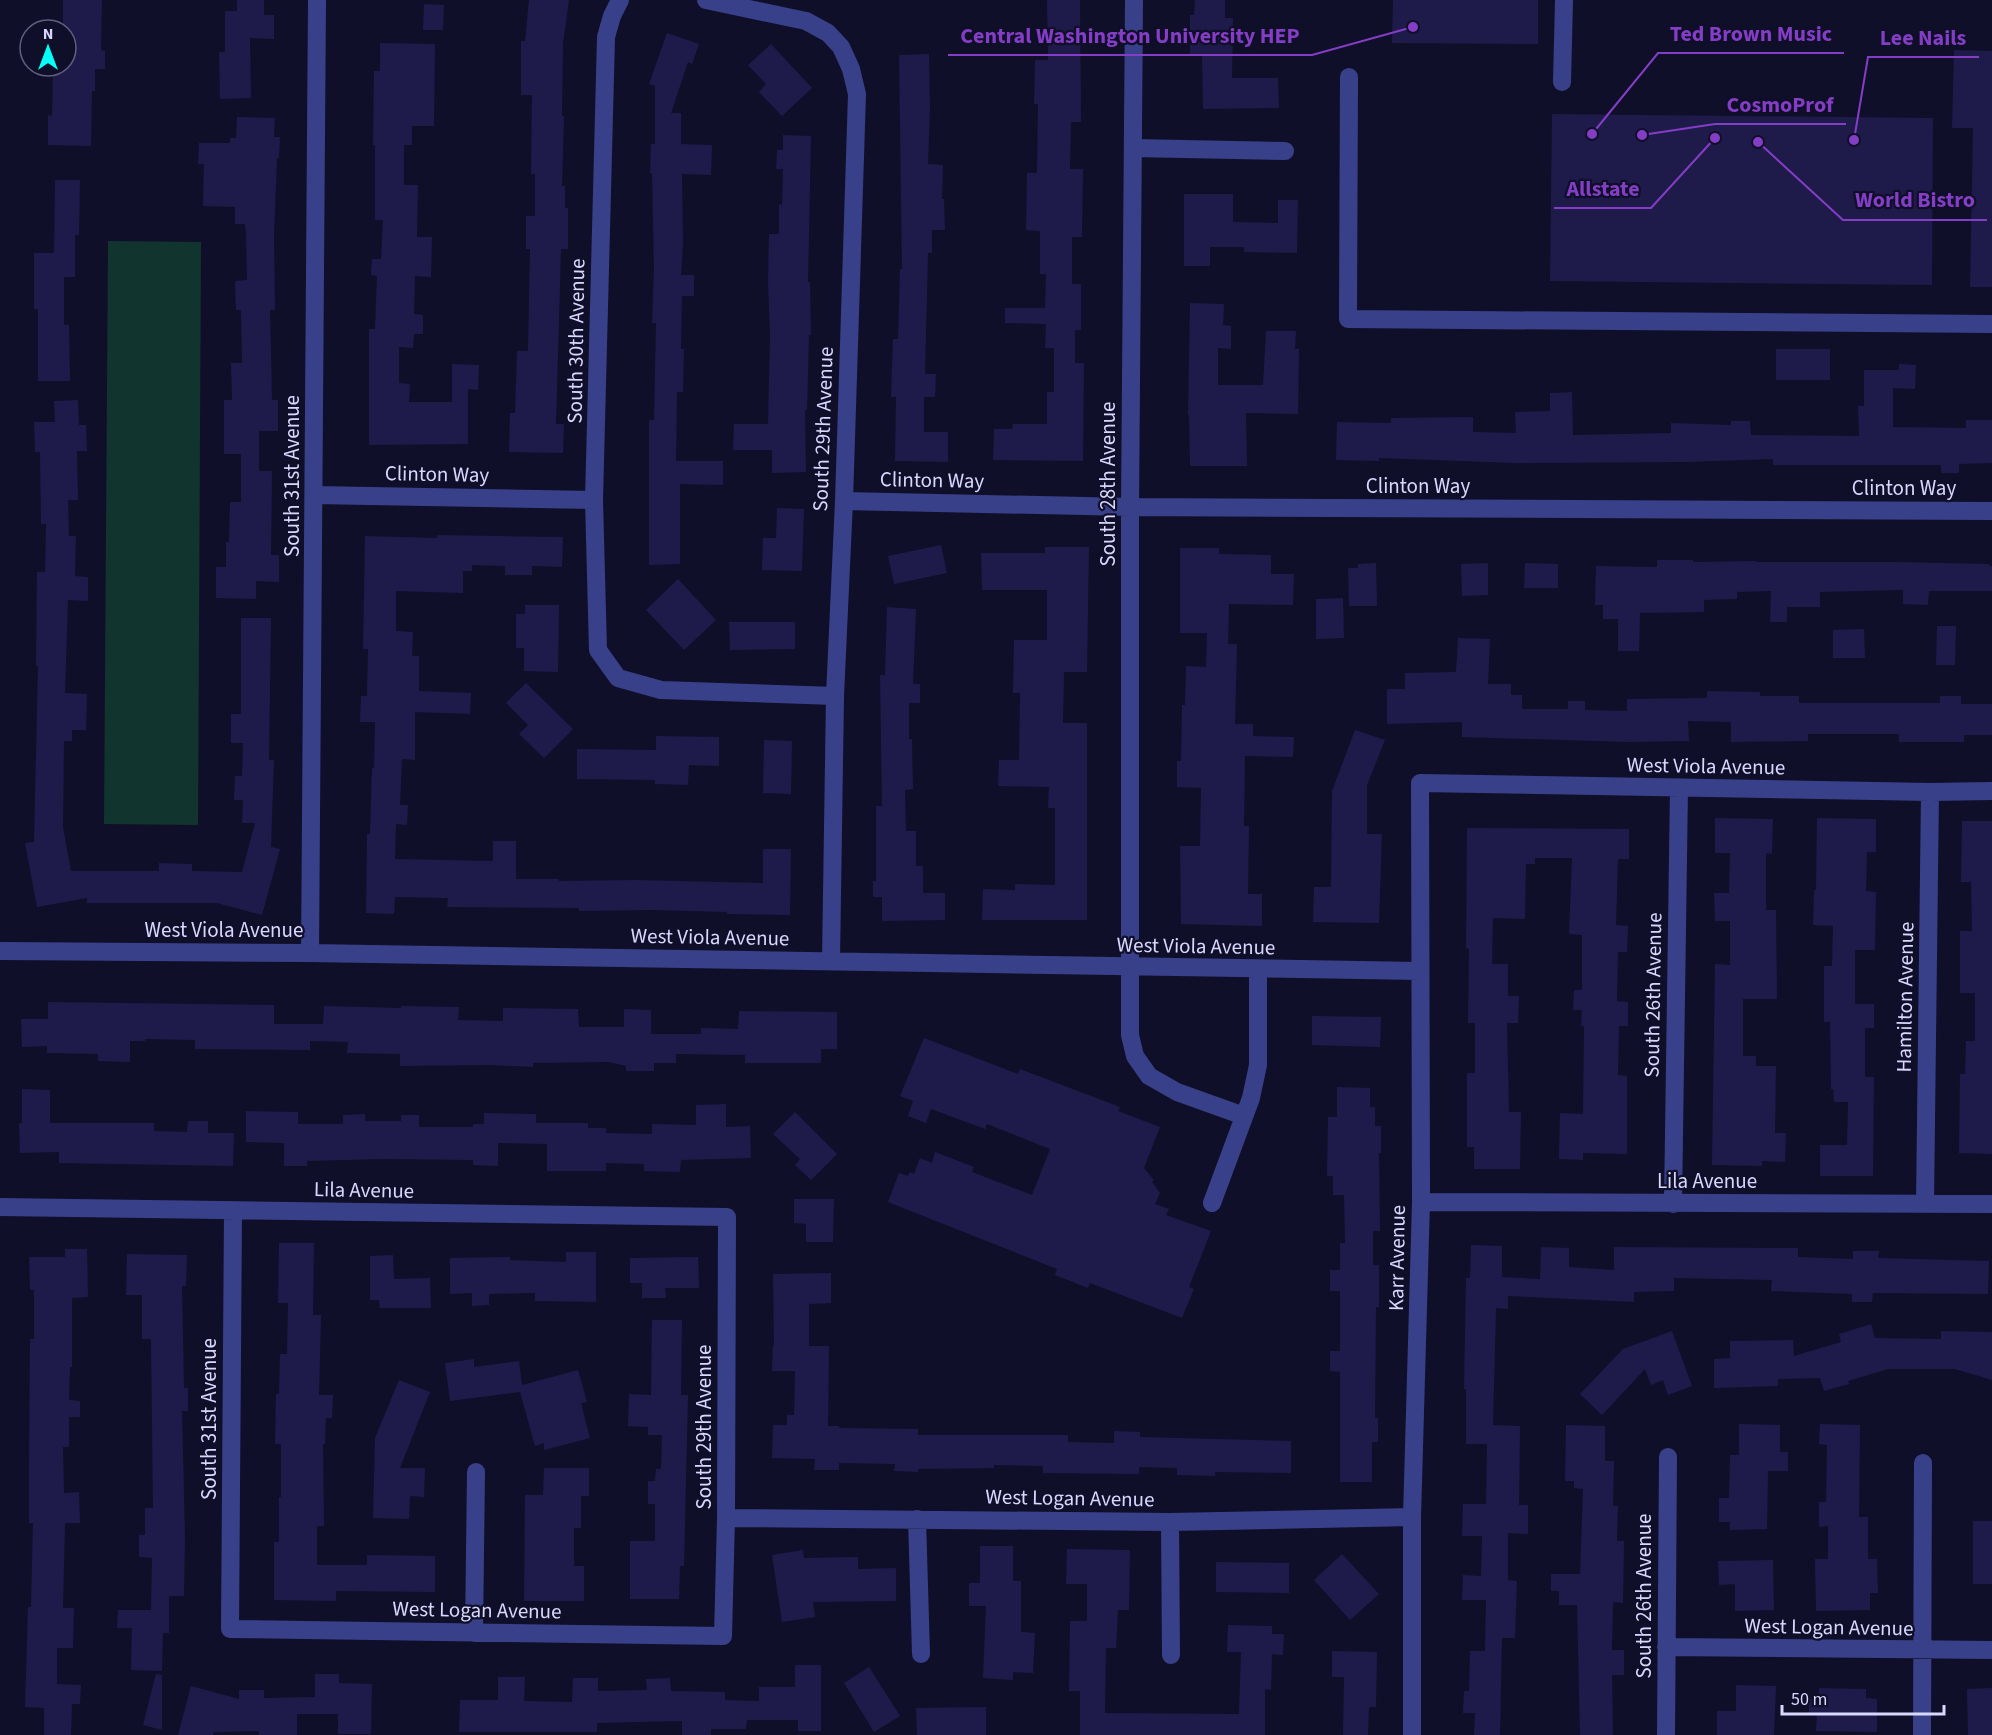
<svg xmlns="http://www.w3.org/2000/svg" width="1992" height="1735" viewBox="0 0 1992 1735" font-family="'Source Sans 3',sans-serif">
  <rect width="100%" height="100%" fill="#100f29"/>
  <!-- green -->
  <path fill="#12342e" d="M108 241 201 242 198 825 104 824Z"/>
  <!-- building -->
  <path fill="#1e1b4b" d="M63 0H102L101 50 105 51V69H95V91H92L91 146 48 145V115L52 116 53 66H66V30H63Z
    M237 0H264V15H274V39L250 38 251 98 220 99 219 52H225V11H237Z
    M529 0H569L563 43 562 116H564L562 186H565V208H568V249H561L556 424H564L563 453 509 452 510 413H515L517 351H528L530 249H526V216H535V174H531L532 95H521V41H525Z
    M1047 0H1080L1081 122H1071L1070 169H1083L1082 237H1072V284H1081V330H1075V363H1084L1083 461 993 460 994 429H1012L1013 424H1047V392H1054V348H1045L1046 324 1005 323V308H1045L1046 274H1040V231L1026 230 1027 173H1037L1038 104H1034L1035 60H1048Z
    M1195 0H1225V18H1233L1232 78H1278L1279 108 1203 109 1202 55H1190V15H1194Z
    M1393 0H1538V44L1392 43Z
    M424 4 444 5 443 30H423Z
    M667 33 699 44 692 64 688 62 671 113H681V144L712 145 711 175 682 174 683 243 681 275H694V296H682L681 349H684L683 392H677L676 461H723V485L680 484V564L649 565V420H654L656 323H652L654 268 652 173H650L651 144H655V86L649 84Z
    M380 43 435 44 434 126H412V145H404V185H418L417 237H432L431 277 415 276 414 314 423 315V334H414L413 348 399 347V383L410 384 409 402H452V364L479 365 478 390 468 389V444L369 445V329H375L377 276 371 275 372 259H381L383 220H375V145H373L374 71H380Z
    M771 44 812 88 782 116 759 92 766 84 748 65Z
    M1954 50 1992 51V287H1970L1973 128H1952Z
    M929 54 930 109 928 164 943 165 942 199H944L945 230H932V253H928L925 374H936L935 397H924V432H948V462L895 461 896 397H891L893 339H898L900 269H902L899 55Z
    M1552 114 1933 118 1932 285 1550 281Z
    M237 117 275 118 274 137H280L279 158H277L274 235 275 310H270L272 400H278V431H259V471H272L271 555H279V582L256 581V599L216 598V567H226V542H229L230 502H241V454H224V400H232L231 363H242L241 310H236L235 281 247 280 246 234 245 224H235V207L203 206 204 164H198L199 143H230V138H236Z
    M783 135 811 136 808 282H810L811 335H809L807 410H805L806 472 772 473V450H733L734 424H768L770 336 768 282 769 234H779V204L782 205 783 169H776L777 150H783Z
    M55 180H80L79 235H75V277H64V325H69L70 381H38V309H34V253H54Z
    M1184 194H1233V222L1278 223V200H1298L1297 253 1244 252V247H1210V266H1184Z
    M1190 303 1224 304 1223 325 1231 326V349L1218 348V385H1263L1266 331H1296L1295 349H1299L1298 414 1246 413 1247 466H1190L1189 415H1188Z
    M1776 349H1830V380H1776Z
    M1899 364 1916 365 1915 389 1893 388V427L1966 428V420H1992V463L1959 464V473H1941V465H1773V459L1687 462 1516 463 1379 458V461L1336 460 1337 422 1391 423V418L1473 417V432L1516 433 1515 412 1550 411V393L1572 392 1573 435 1671 433V423L1731 425V421H1750L1751 435 1859 436 1858 406H1864V370H1899Z
    M78 400 79 425H86L87 451H77L78 500H68L69 536H76L75 576 88 577V601L68 600 65 693 87 694 86 730H72V741H64L63 827 71 871H159V863L192 864V871L242 872 255 823H242L243 800H234L235 776H242L243 743H231V714H241V618H271L269 760H274L271 847 280 849 262 915 217 903H87V898L37 907 25 843 34 842 38 666H36L37 572H45L46 524H41L40 452H35L34 422H55L54 401Z
    M777 508 804 509 802 571 762 570 763 538H776Z
    M437 535 563 537 562 567 532 566V575H505V566L472 565V571H463V593L396 591V631L413 632 412 656H419V691L471 693 470 714 415 712V760L402 759 400 805H408L407 825 396 824 395 859 493 861V841H516V879H559V881L635 880 763 883V849H791L790 915 727 914V912L653 910 579 911V908L447 907 448 898 395 897 394 914 366 913 367 834H370L372 768H374L375 722H360L361 696H367L368 649H363L365 536 437 538Z
    M941 545 947 573 894 584 888 556Z
    M1045 547H1089L1087 672H1064L1063 723H1087V920H982L983 889 1015 890V884L1055 885V808H1048L1049 787 998 786 999 760H1019L1020 693H1013L1014 640H1047V590H982L981 553H1045Z
    M1180 548H1219V554L1271 555V574H1294L1293 605 1229 604 1228 644H1237L1235 724H1253V736L1294 737 1293 757 1245 756 1244 826H1249L1248 894H1262V926L1181 924 1180 846H1200L1201 788 1177 787V761H1181L1182 705H1185L1186 666 1206 667 1207 633H1180Z
    M1657 560H1693V562L1756 561V562H1897L1989 564V566H1992V591H1929L1928 605 1903 604V590L1820 592V607H1787V622H1770L1771 591 1737 592V599L1704 600V612L1640 613 1639 651H1618V619H1603V605H1595L1596 566 1657 567Z
    M1376 563 1377 606H1349L1348 568H1358V564Z
    M1488 563V595L1462 596 1461 564Z
    M1525 563 1558 564V588H1524Z
    M678 579 716 620 684 650 646 610Z
    M1343 598 1344 638 1316 639V599Z
    M525 605H559L558 672 524 671V648H516V614H525Z
    M887 607 916 609 913 684H920V703H909V739H912L913 789 905 790 906 831H916V866H923V893H945V920L882 921V897H873V881H876V806H882L880 675H885Z
    M729 622H795V649L730 650Z
    M1937 626H1956L1955 665H1936Z
    M1864 629 1865 658H1833V630Z
    M1458 638 1490 639 1488 684H1511V695H1522V709H1568V701H1585V710L1627 711V699L1707 698V691L1760 692V696H1799V703H1940V696H1961V704H1992V735H1964V742H1899V734H1808V741L1731 742V722L1688 721 1689 741 1628 742 1462 737V722L1387 724V689H1405V673L1456 672Z
    M526 683 573 729 544 758 519 734 528 725 506 703Z
    M1355 730 1385 740 1367 785V834H1382L1379 923 1313 922 1314 887H1331L1332 791Z
    M656 736 719 737V766L689 765 688 785 655 784V780L577 779V749L656 750Z
    M764 740 792 741 791 794 763 793Z
    M1715 818 1773 819 1772 854 1766 853V910H1776L1777 999H1743V1056H1756V1066H1776L1775 1133H1786L1785 1162 1762 1161V1166L1712 1165 1715 964 1730 965V921H1715L1714 893H1729L1730 853H1715Z
    M1817 818 1876 819V852H1867L1866 891 1876 892 1875 950H1855V1004H1874V1028H1865V1077H1874L1873 1176H1820V1145H1847L1848 1102H1834L1833 1089H1831L1830 1022H1824V966H1832L1833 926 1813 925 1814 890H1816Z
    M1962 821H1992V1154L1959 1153 1960 1074H1965L1966 1041H1975V993H1960V931H1972L1971 882H1961Z
    M1467 828 1629 829V859H1618L1616 925 1628 926 1627 952H1618L1617 1001 1628 1002V1026H1619L1618 1075 1627 1076V1154L1583 1153V1160L1559 1159 1560 1113 1583 1114 1584 1026H1581L1582 1010H1573L1574 990H1582V935L1569 934 1572 858H1535V864H1526L1525 919 1493 918 1492 964H1508V996H1519L1518 1023H1507L1509 1112H1521L1520 1169H1474V1147H1467V1073H1475V1023H1468L1469 949 1466 948Z
    M48 1002 274 1005V1024H323L324 1006 401 1008V1006L459 1007 458 1020 503 1021V1008L578 1009 579 1027H624V1009L651 1010V1034H701V1028L738 1029 739 1011 837 1012V1049H821V1063H745V1055L676 1054V1063H654V1071H626V1066L609 1062 533 1063V1067L490 1065 400 1066V1054L347 1053 348 1042 310 1041V1050L195 1049V1040L145 1039V1041H130V1062L98 1061V1054L47 1053V1046L22 1047 21 1019H48Z
    M1312 1016 1381 1017 1380 1047 1312 1045Z
    M924 1038 1018 1074 1020 1069 1120 1107 1118 1111 1160 1127 1144 1168 1154 1180 1152 1182 1160 1193 1155 1204 1169 1209 1166 1215 1211 1231 1189 1287 1194 1289 1182 1318 1090 1283 1088 1288 1055 1275 1057 1269 888 1202 899 1173 908 1176 910 1172 914 1174 920 1158 932 1163 935 1152 974 1167 972 1172 1032 1195 1050 1149 987 1124 985 1129 931 1109 926 1123 908 1116 913 1101 900 1096Z
    M1337 1087 1370 1088V1107H1375V1126H1381V1153H1379L1380 1231H1373V1265H1379V1307H1376L1375 1418H1378V1442H1372V1482H1340V1372L1330 1371V1351H1340V1291H1330V1270H1340V1243H1345L1344 1195H1333V1176H1327L1328 1117H1337Z
    M22 1089 50 1090V1123H154V1131L187 1132 188 1121H208V1133H234L233 1166 59 1163V1152L20 1153 19 1123H22Z
    M726 1104V1127L750 1126 751 1158 681 1160 680 1172 644 1171V1164L606 1163V1171H547V1144L498 1143V1166L473 1165V1160L382 1159 307 1161V1166H284V1143L246 1142V1111L298 1112V1124H343V1115L365 1114V1121H401V1115H419V1127H473V1124H484V1113L536 1114V1123H588V1128H606V1133L652 1134V1124L696 1125V1105Z
    M795 1112 837 1154 811 1180 795 1165 800 1159 773 1134Z
    M794 1199H834L833 1242H806V1224L794 1223Z
    M279 1243H314L313 1315H321L319 1395H333L332 1418H326L325 1444H323L324 1526H317V1565H367V1555L435 1556V1592L336 1591V1601L274 1600V1542H279V1497H281V1444H275L276 1394H279L280 1354H287L288 1303H278Z
    M1471 1245 1502 1246V1277L1540 1279 1541 1247 1569 1248V1267L1614 1270V1247L1798 1248V1257L1853 1259V1251H1879L1878 1258 1989 1261 1988 1294 1873 1293 1872 1302H1852V1294L1771 1291 1772 1280 1674 1278V1291L1634 1292V1302L1508 1296V1309L1496 1308 1493 1425 1520 1426 1519 1505H1528V1534L1508 1533V1580L1517 1581 1515 1638H1502L1500 1735H1474L1475 1713H1463L1464 1691H1469L1470 1651H1485L1486 1600H1462L1463 1575 1481 1576 1482 1536H1462L1463 1504H1486L1487 1444H1466V1389H1464L1466 1278H1470Z
    M65 1249H87L88 1297 72 1298V1367H70L69 1400 80 1401V1417H69V1447H63L64 1493 79 1492 80 1523H65L63 1608H74L73 1648H57V1684L81 1685 80 1704H72L71 1735H44V1708L25 1707 28 1607H31L33 1523H29V1460L30 1339H34V1290H30L29 1257H65Z
    M566 1252H596V1302L535 1301V1293L489 1294V1305L472 1306V1293L450 1294V1258L510 1257V1260L566 1262Z
    M127 1254 187 1255 186 1286H182L184 1388H188V1411H182L185 1536 184 1596H169V1633H163L162 1671 131 1670 132 1628H117L118 1610H151L152 1558 139 1557V1535H145V1508H153L151 1339H142V1295H126Z
    M393 1255 394 1279 430 1278 431 1308H380L379 1300H370V1256Z
    M698 1257 699 1288H665L666 1298H642V1283H630V1258Z
    M831 1273V1303L809 1304V1346H829L828 1426H839V1428L918 1429V1435H1068V1442L1114 1443V1431L1140 1432V1437L1291 1441V1473L1215 1472V1476L1177 1475V1468L1139 1467V1474L1043 1473V1466L994 1465V1468L918 1469V1472L894 1471 895 1464 839 1463V1470H814L815 1459 772 1458 773 1425H787V1415H794L795 1371H772L773 1345H774L773 1274Z
    M652 1320H682L681 1395H688L684 1566H680L679 1599H630V1541H655V1504H648V1481H655L656 1469H661L662 1435H648V1427L628 1426 629 1394 651 1395Z
    M1871 1324 1875 1338 1941 1339V1331L1992 1332V1380L1955 1369H1888L1848 1381 1849 1384 1824 1391 1820 1378 1778 1379V1386L1714 1388V1359L1730 1358V1341L1793 1340 1794 1356 1841 1342 1839 1334Z
    M1672 1331 1692 1386 1668 1395 1663 1380 1651 1385 1645 1369 1602 1415 1580 1394 1623 1349Z
    M474 1359V1367L519 1361 522 1385 578 1370 587 1402 581 1403 590 1438 544 1450V1443L535 1446 520 1392 450 1401 445 1363Z
    M399 1380 430 1392 400 1468H425L424 1497 410 1496 409 1519 373 1518 375 1438Z
    M1739 1424 1780 1425V1452H1788V1471H1768L1767 1529 1730 1530V1522H1719V1498H1729L1730 1455H1739Z
    M1820 1424 1860 1425 1859 1517H1868V1559H1877L1878 1593H1870V1610L1816 1611 1815 1559H1828V1526L1819 1527V1502H1826L1827 1445 1819 1444Z
    M1566 1425 1605 1426V1461H1614L1613 1506H1618L1617 1541H1624L1623 1603 1613 1602 1612 1650H1624V1675H1612L1613 1735H1580L1577 1605H1559V1591H1551V1574H1580L1583 1489 1574 1488V1481H1565Z
    M544 1468H589V1496H581V1528H574V1566H584V1601H524L525 1495H543Z
    M1973 1521H1992V1584H1973Z
    M980 1546H1013V1581H1021V1632L1035 1633 1033 1673 1013 1672V1680L983 1678 986 1606H969V1583H980Z
    M1067 1549 1130 1550 1129 1610H1118L1116 1648H1106L1105 1713 1239 1714 1241 1652H1227L1228 1625 1272 1626V1634H1284L1283 1655 1272 1654 1271 1690 1265 1689V1735H1080V1691H1069L1070 1621H1087V1584H1066Z
    M803 1550 804 1558 858 1557V1569L896 1568V1601L813 1602 815 1617 782 1622 772 1555Z
    M1342 1554 1379 1594 1350 1620 1314 1580Z
    M1773 1560 1774 1610 1735 1611V1584L1719 1585 1718 1561Z
    M1216 1562 1289 1563V1593L1216 1592Z
    M1332 1651 1377 1652 1376 1707H1369L1368 1735H1343L1344 1677H1332Z
    M795 1665H821V1731H798V1720H747L746 1729H711V1735H682V1721L597 1723V1732H459L460 1700H498V1677H525L524 1701 572 1702 573 1678H598V1691L647 1690 646 1679 670 1678 671 1691 725 1692V1700L759 1701V1687H795Z
    M869 1667 900 1716 874 1732 844 1683Z
    M156 1674 162 1675V1730L143 1725Z
    M315 1674H339V1683L372 1684 371 1734H338V1714H297V1735H259V1731L214 1732 213 1735H178L191 1686 239 1699V1690H264V1698L315 1697Z
    M1736 1685 1776 1686 1774 1735H1717V1711H1736Z
    M1819 1688 1866 1689V1698L1877 1699V1732L1816 1731 1817 1715H1809V1699H1819Z
    M1992 1688V1735H1968L1967 1689Z
    M986 1707V1735H917L916 1708Z"/>
  <g fill="none" stroke-linecap="round" stroke-linejoin="round">
    <!-- minor -->
    <path stroke="#39408a" stroke-width="18" d="M620 0 612 16 606 37 594 500 598 650 618 678 661 690 835 696
      M706 0 806 21 828 33 841 47 851 69 857 94 844 501 835 696 831 961
      M1134 0 1130 507V1035L1135 1056 1149 1076 1177 1092 1244 1116
      M1349 77 1348 319 1992 324
      M1562 82 1564 0
      M1133 148 1285 151
      M314 495 594 500
      M844 501 1130 507 1992 511
      M0 951 310 953 1419 971
      M310 953 317 0
      M1421 1202 1992 1204
      M1212 1203 1251 1098 1258 1065V969
      M1673 1204 1679 788
      M1925 1204 1930 792
      M0 1207 727 1217 726 1518 723 1636 230 1629 233 1211
      M726 1518 1170 1522 1412 1517
      M917 1519 921 1654
      M1170 1522 1171 1655
      M474 1633 476 1472
      M1666 1647 1992 1650
      M1412 1735V1517L1421 1202 1420 783 1930 792 1992 791
      M1666 1735 1668 1457
      M1922 1735 1923 1463"/>
  </g>
  <g text-anchor="middle" dominant-baseline="central" stroke-width="4.5" stroke-linejoin="round" paint-order="stroke">
    <!-- street labels -->
    <g font-size="21" fill="#d8d8ff" stroke="#100f29">
      <text transform="translate(576 341) rotate(-89)">South 30th Avenue</text>
      <text transform="translate(823 429) rotate(-88)">South 29th Avenue</text>
      <text transform="translate(437 474) rotate(1)">Clinton Way</text>
      <text transform="translate(292 476) rotate(-90)">South 31st Avenue</text>
      <text transform="translate(932 480) rotate(1)">Clinton Way</text>
      <text transform="translate(1108 484) rotate(-90)">South 28th Avenue</text>
      <text x="1418" y="486">Clinton Way</text>
      <text x="1904" y="488">Clinton Way</text>
      <text transform="translate(1706 766) rotate(1)">West Viola Avenue</text>
      <text x="224" y="930">West Viola Avenue</text>
      <text transform="translate(710 937) rotate(1)">West Viola Avenue</text>
      <text transform="translate(1196 946) rotate(1)">West Viola Avenue</text>
      <text transform="translate(1653 995) rotate(-89)">South 26th Avenue</text>
      <text transform="translate(1905 997) rotate(-89)">Hamilton Avenue</text>
      <text x="1707" y="1181">Lila Avenue</text>
      <text transform="translate(364 1190) rotate(1)">Lila Avenue</text>
      <text transform="translate(1397 1258) rotate(-89)">Karr Avenue</text>
      <text transform="translate(209 1419) rotate(-90)">South 31st Avenue</text>
      <text transform="translate(704 1427) rotate(-90)">South 29th Avenue</text>
      <text transform="translate(1070 1498) rotate(1)">West Logan Avenue</text>
      <text transform="translate(1644 1596) rotate(-90)">South 26th Avenue</text>
      <text transform="translate(477 1610) rotate(1)">West Logan Avenue</text>
      <text transform="translate(1829 1627) rotate(1)">West Logan Avenue</text>
    </g>
  </g>
  <!-- callouts -->
  <path fill="none" stroke="#843dc5" stroke-width="2" d="M1592 134L1658 53H1844M1413 27L1312 55H948M1854 140L1868 57H1979M1642 135L1715 124H1846M1715 138L1651 208H1554M1758 142L1843 220H1987"/>
  <g fill="#843dc5" stroke="#100f29" stroke-width="2">
    <circle cx="1592" cy="134" r="6"/>
    <circle cx="1413" cy="27" r="6"/>
    <circle cx="1854" cy="140" r="6"/>
    <circle cx="1642" cy="135" r="6"/>
    <circle cx="1715" cy="138" r="6"/>
    <circle cx="1758" cy="142" r="6"/>
  </g>
  <g font-size="22" text-anchor="middle" font-weight="bold" fill="#843dc5" stroke="#100f29" stroke-width="4.5" stroke-linejoin="round" paint-order="stroke">
    <text x="1751" y="41">Ted Brown Music</text>
    <text x="1130" y="43">Central Washington University HEP</text>
    <text x="1923" y="45">Lee Nails</text>
    <text x="1780" y="112">CosmoProf</text>
    <text x="1603" y="196">Allstate</text>
    <text x="1915" y="207">World Bistro</text>
  </g>
  <!-- north arrow -->
  <g transform="translate(48 48)"><circle r="28" fill="#100f29" stroke="#605f7f" stroke-width="1.5"/>
  <path d="M0-4.5L10 22L0 15L-10 22Z" fill="#04fff8"/>
  <text y="-9" font-size="16" font-weight="bold" text-anchor="middle" fill="#d8d8ff">N</text>
  </g>
  <!-- scale -->
  <path d="M1782 1705v9h162v-9" fill="none" stroke="#d8d8ff" stroke-width="3"/>
  <text x="1791" y="1705" font-size="18" fill="#d8d8ff" stroke="#100f29" stroke-width="4.5" paint-order="stroke">50 m</text>
</svg>
